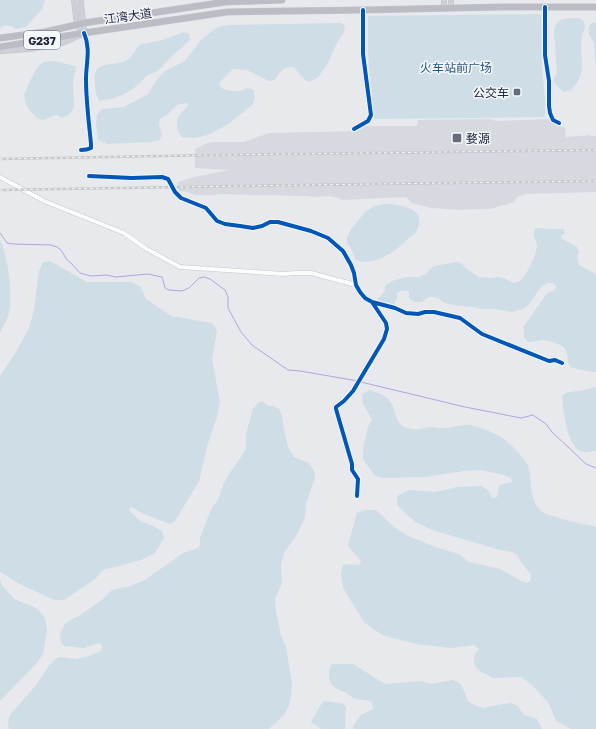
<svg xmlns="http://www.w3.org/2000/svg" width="596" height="729" viewBox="0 0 596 729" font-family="'Golos Text','Noto Sans SC',sans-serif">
  <rect width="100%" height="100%" fill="#e7e9ec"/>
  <!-- built -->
  <path fill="#d6dae0" d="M491 119 496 121 549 119 554 123 565 128 566 137 590 135V136H596V192L526 194 517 197 514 202 490 209H480L458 210 431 208 412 203 406 197 343 200 331 196 315 197 305 196 216 194 214 195H194L188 192 179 191 178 182 194 177 229 170 195 168V149L207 143 213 142H244L269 133 354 131 360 130 367 126H417L418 120Z"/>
  <!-- green -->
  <path fill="#cfdde6" d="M0 0H45L42 9 26 27 16 29C11 25 6 24 0 28Z
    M541 14 542 69 545 99V117L374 119 368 53V16Z
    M573 18H580L584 22 585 28 582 34 581 47 582 68 580 77 576 84 571 90 564 92 555 84 554 78 557 73 554 30C558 18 562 19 573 18Z
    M593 22 596 23V66L594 43 589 34V26Z
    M341 23 345 26 344 32 337 43 327 65 317 78 308 82 301 76 294 67C282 67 280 71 275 80L269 81 247 70 233 69 219 83 221 88C227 90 233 92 239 91 245 90 247 87 253 89L255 98 252 105 227 125 208 135 194 138 182 137C175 129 175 120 182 112 185 109 187 108 188 104L185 103 177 105 168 114 160 119 159 125 162 135 159 140 151 142 107 144 98 140 96 124 97 115 102 109 124 107 148 94 158 78 165 71 185 61 201 40 215 29 222 26 229 25Z
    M184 32 189 34 190 40 170 58 162 67 158 71 146 76 141 82 133 89 122 95 111 99 99 101C96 95 95 90 95 83 92 58 113 68 127 60 134 56 135 47 142 44 146 43 151 43 154 42 164 40 174 36 184 32Z
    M54 61 75 66 76 68 73 82 74 107 70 114 62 118 56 115 43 120 38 119 30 111 26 104 24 96 29 83 38 66 44 62Z
    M384 204C400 204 428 208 417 230 415 235 409 237 406 241 401 245 396 250 391 253 382 259 366 265 356 260L351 248 347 243V237L352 228 365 212 374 206Z
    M536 228 550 229H564L565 233 561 236 562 239 577 247 579 252 577 257 579 265 596 274V372C587 371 579 370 570 367 567 361 568 354 565 349 562 344 549 341 544 340 540 340 533 342 528 342L524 337V326L545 296 548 293 555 290 556 286 553 283H547L541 287 529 304 523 309 512 312 495 309H482L473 307 453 305 442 302 440 299 435 297H429L422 302H415L411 300 409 297V291C404 290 401 290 397 293V298L394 304C389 305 381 303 377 299L382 295 385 290V287L387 284 392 281 406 277H419L426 274 430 269 434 266 456 262 461 263 468 270 479 277 490 278 497 277 503 278 514 283C516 282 518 282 520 281 526 277 537 253 537 246 537 237 530 237 536 228Z
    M0 240C8 255 13 296 9 312 8 319 3 326 0 333Z
    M50 261 87 282H131L141 287 146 299 171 316 212 323 217 331 212 359 220 402 217 417 208 443 199 481 175 521 170 524 144 514 131 507 129 510 140 521 151 525 162 531 164 538 155 553 141 560 103 570 94 580 77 591 64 600H54L16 582 1 572 0 573V376L16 352 29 328 34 310 39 271 43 262Z
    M596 387V451C592 451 587 453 583 452 567 449 563 409 562 396 567 391 572 392 579 391 584 390 590 388 596 387Z
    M369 390C375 392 383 394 388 399 397 407 393 424 407 428 415 431 423 428 431 427 436 427 441 429 446 428 454 428 462 424 470 425 477 426 495 433 501 437 508 441 528 461 529 468 532 483 529 500 541 511 545 515 575 522 581 524 586 525 591 524 596 527V729H571L556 721 548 702 531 684 521 677 493 678 478 670 474 664 475 654 479 649 474 645 451 648 416 644 382 635 364 622 343 588 341 573 343 565 349 564 359 565 361 562C358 554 351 553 348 545L357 513 365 510H376L395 528 408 536 435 547 459 554 469 562 500 569 521 581 527 583 531 580V574L522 564 517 555 512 552 500 550 435 531 415 522 398 506 397 496 409 490 435 492 457 487 481 486 488 490 492 498 497 497 499 485 512 482 511 478 500 474 481 470 464 471 425 477 384 478 375 476 363 459V449L368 427 372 419 363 404 362 395Z
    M259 402H263L268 406H273L279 409 282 416 284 430 288 447 294 457 309 463 314 471 315 478 306 503 305 517 298 533 284 553 281 565 282 583 275 599 276 612 281 635 286 647 292 683 291 695 289 706 284 715 269 729H9L8 722 10 715 37 684 48 667 55 659 60 657 76 659 85 657 100 652 102 648 101 644 99 643 84 648 64 646 61 643 60 634 65 624 70 620 79 616 103 599 111 591 116 589 127 587 145 580 183 553 198 548 200 545V538L208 517 213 506 218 500 224 483 229 474 241 457 246 449V434L253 409Z
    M0 580 2 585 14 599 38 609 45 618 47 630 43 654 36 664 0 701Z
    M332 664H353L385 684 421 681 430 684 453 680 461 684 468 701 474 705 483 708 503 704 511 703 518 706 524 715 537 719 542 729H353V726L361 715 373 709 372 702C367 699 362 701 357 699 352 698 350 695 346 693 343 691 340 691 337 689 328 685 327 672 332 664Z
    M324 701 341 703 346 706 345 729H321L311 722 320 706Z"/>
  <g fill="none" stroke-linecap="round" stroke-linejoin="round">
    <!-- stream -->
    <path stroke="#b2a5de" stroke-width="1" d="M0 233 7 243 13 244 51 245 57 247 61 250 67 260 71 263 80 273 91 276 106 275 116 277 148 274 162 277 165 288 169 290 182 291 189 288 199 278 204 277 210 279 225 290 228 297V308L241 332 252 345 288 370 300 371 358 381
      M361 382 465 407 521 418 533 415 539 419 546 424 552 432 568 447 586 464 596 468"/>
    <!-- minor casing -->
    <g stroke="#c6c7cb" stroke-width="5">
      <path id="minor" d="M545 7V55L549 81V106L550 113 553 120 559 123
        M354 129 368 121 371 115 363 54V10
        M81 150C85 150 87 150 91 148V144C89 123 86 101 86 79 86 63 91 49 84 33
        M89 176 132 178 162 177 168 179 175 192 181 198 206 208 217 221 225 224 240 226 253 228 262 226 270 222H278L311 231 328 238 343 251 351 265 354 273 356 285 360 292 365 298 372 302 386 323 387 329 384 339 353 391 344 401 336 407V409L352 464V470L358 479 357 496
        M0 177 44 201 124 233 145 248 180 267 284 274 295 273H311L356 285
        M373 302 395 308 406 313 418 314 425 312H434L460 318 482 334 549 361 555 360 562 363"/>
    </g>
    <!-- major casing -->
    <g stroke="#c2c4cb" stroke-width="6">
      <path id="major" d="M74 0 77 25 84 33
        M81 0C81 11 84 22 84 33
        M444 0V8
        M451 0V8
        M0 51 30 49 65 42 80 35"/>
    </g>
    <!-- highway casing -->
    <g stroke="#c2c4cb" stroke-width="7">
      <path id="highway" d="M0 38 45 32 84 23 225 2 282 0
        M0 47 84 33 227 12 363 10 502 7H596"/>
    </g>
    <!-- minor -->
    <use href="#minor" stroke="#fbfcfc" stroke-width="4"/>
    <!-- major -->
    <use href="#major" stroke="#ced0d7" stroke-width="5"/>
    <!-- highway -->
    <use href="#highway" stroke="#bbbcc4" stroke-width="6"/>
    <!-- rail casing -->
    <g stroke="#c8c9cd" stroke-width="2.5">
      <path id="rail" d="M0 159 214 155 596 150
        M0 190 302 185 596 181"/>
    </g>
    <!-- rail -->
    <use href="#rail" stroke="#f5f8fb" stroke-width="1" stroke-dasharray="3" stroke-linecap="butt"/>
    <!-- cycleway casing -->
    <g stroke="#f5f8fb" stroke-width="6">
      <path id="cycleway" d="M545 7V55L549 81V106L550 113 553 120 559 123
        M354 129 368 121 371 115 363 54V10
        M81 150C85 150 87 150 91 148V144C89 123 86 101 86 79 86 63 91 49 84 33
        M89 176 132 178 162 177 168 179 175 192 181 198 206 208 217 221 225 224 240 226 253 228 262 226 270 222H278L311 231 328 238 343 251 351 265 354 273 356 285 360 292 365 298 372 302 386 323 387 329 384 339 353 391 344 401 336 407V409L352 464V470L358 479 357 496
        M372 302 395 308 406 313 418 314 425 312H434L460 318 482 334 549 361 555 360 562 363"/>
    </g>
    <!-- cycleway -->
    <use href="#cycleway" stroke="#0057b8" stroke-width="4"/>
  </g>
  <!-- markers -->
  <g fill="#676b7e" stroke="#f5f8fb" stroke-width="1.5">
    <rect x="513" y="88" width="8" height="8" rx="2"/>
    <rect x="452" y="133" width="10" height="10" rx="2"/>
  </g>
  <g text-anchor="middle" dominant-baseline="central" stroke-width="3" stroke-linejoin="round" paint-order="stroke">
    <!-- shield labels -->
    <rect fill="#f5f8fb" stroke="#61667a" stroke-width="1" x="24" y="31" width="36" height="18" rx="3"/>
    <g font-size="11" font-weight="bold" fill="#222742">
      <text x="42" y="40">G237</text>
    </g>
    <!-- street labels -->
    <g font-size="12" fill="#222742" stroke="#f5f8fb">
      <text transform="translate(128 16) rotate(-8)">江湾大道</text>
    </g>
    <!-- park labels -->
    <g font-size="12" fill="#28547d" stroke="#f5f8fb">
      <text x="456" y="67">火车站前广场</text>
    </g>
    <!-- poi labels -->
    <g font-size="12" fill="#222742" stroke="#f5f8fb" text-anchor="end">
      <text x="509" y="92">公交车</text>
      <text x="466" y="138" text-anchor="start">婺源</text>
    </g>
  </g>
</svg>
